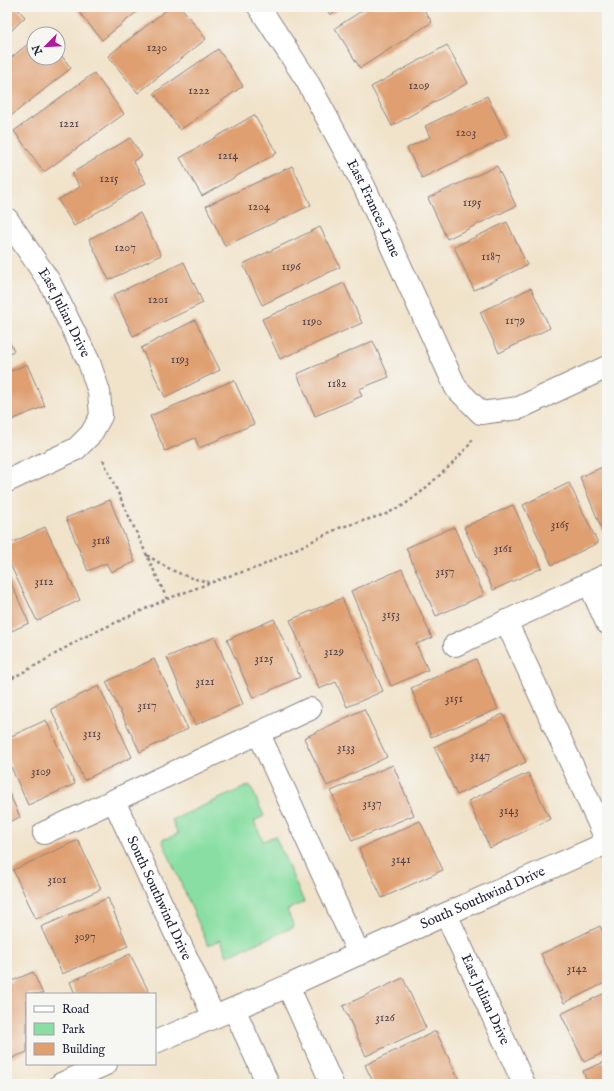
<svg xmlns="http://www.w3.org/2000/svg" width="614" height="1091" viewBox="0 0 614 1091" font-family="'IM FELL English',serif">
  <rect width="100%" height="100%" fill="#f6f6f2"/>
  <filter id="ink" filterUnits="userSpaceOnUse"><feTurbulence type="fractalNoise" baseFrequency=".025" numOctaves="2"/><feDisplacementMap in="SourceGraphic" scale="8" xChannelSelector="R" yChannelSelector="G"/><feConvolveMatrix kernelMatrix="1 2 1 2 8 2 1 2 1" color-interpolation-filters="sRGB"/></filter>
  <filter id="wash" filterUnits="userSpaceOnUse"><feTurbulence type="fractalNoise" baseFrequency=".012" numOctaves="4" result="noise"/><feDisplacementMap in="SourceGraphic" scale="16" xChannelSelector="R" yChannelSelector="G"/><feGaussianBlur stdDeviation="0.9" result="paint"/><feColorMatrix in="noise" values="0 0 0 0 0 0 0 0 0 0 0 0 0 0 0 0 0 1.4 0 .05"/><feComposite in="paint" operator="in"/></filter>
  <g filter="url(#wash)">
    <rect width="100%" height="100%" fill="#f1e3ca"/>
    <!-- green -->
    <path fill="#89dfa3" stroke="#56806f" d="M250 785 264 816 254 821 263 841 275 836 304 902 287 910 294 927 227 956 221 940 208 945 162 840 178 834 172 820Z"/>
    <g id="blocks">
      <!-- building -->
      <path fill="#df9f6f" d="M7 7H16L25 17 7 35Z
        M75 7H143L102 40Z
        M170 7H181L206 39 138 93 108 56Z
        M325 7H342L330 15Z
        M368 7H422L432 22 360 68 335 28Z
        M33 40 34 58H58V51L71 68 7 119V61Z
        M447 45 468 83 392 126 371 87Z
        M218 49 243 86 180 130 154 93Z
        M94 73 124 114 44 172 14 131Z
        M487 96 507 137 422 178 407 148 430 137 425 126Z
        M254 115 277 153 202 196 180 158Z
        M130 138 142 156 133 161 146 183 74 226 58 200 80 187 72 173Z
        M292 166 311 205 225 246 206 206Z
        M497 166 516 206 447 239 428 198Z
        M140 213 161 255 109 280 89 239Z
        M507 222 527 265 474 290 454 247Z
        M320 227 340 267 262 305 243 264Z
        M184 262 203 303 133 336 113 295Z
        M344 283 362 323 280 359 262 319Z
        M531 288 550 328 499 353 480 312Z
        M195 320 220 370 165 397 141 348Z
        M7 336 14 351 7 354Z
        M373 341 389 377 359 389 362 396 315 416 297 374Z
        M27 364 45 406 7 422V373Z
        M234 380 254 424 199 448 195 438 165 451 150 416Z
        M607 465V538L606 539 580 477Z
        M569 483 598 543 552 565 523 505Z
        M110 500 135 562 111 572 106 563 88 571 66 518Z
        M513 505 542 568 493 590 464 527Z
        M45 527 80 600 37 621 9 562H10L7 555V545Z
        M454 527 484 595 436 616 406 548Z
        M402 569 432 638 416 644 428 670 391 686 351 591Z
        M7 574 29 623 7 633Z
        M342 598 383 691 347 707 336 682 319 689 290 620Z
        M274 619 300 677 253 698 227 640Z
        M215 637 243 704 195 725 167 657Z
        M154 659 188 729 140 752 106 682Z
        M476 659 498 709 431 737 411 688Z
        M99 686 132 757 84 780 51 709Z
        M364 709 387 757 327 786 304 738Z
        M503 714 526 762 457 795 434 747Z
        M46 720 75 784 28 805 7 758V738Z
        M393 765 414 815 352 841 331 791Z
        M528 773 550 819 490 848 468 801Z
        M7 788 20 817 7 823Z
        M420 821 443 870 382 898 359 849Z
        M78 840 101 889 36 919 13 870Z
        M7 844 11 852 7 854Z
        M108 898 128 946 62 974 41 927Z
        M600 926 607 940V982L564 1003 541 954Z
        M130 954 150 994H75L70 982Z
        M33 972 43 994H27V1052L12 1058 7 1046V983Z
        M403 978 426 1028 366 1056 343 1006Z
        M607 992V1051L584 1062 561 1014Z
        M436 1031 459 1080 449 1084H374L365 1065Z
        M607 1061V1084H588L583 1071Z"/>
    </g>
  </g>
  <g filter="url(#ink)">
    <use href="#blocks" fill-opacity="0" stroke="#8a8282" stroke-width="1"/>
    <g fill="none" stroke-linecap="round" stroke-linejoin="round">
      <!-- street casing -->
      <g stroke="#8a8282" stroke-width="24">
        <g id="street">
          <path id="s1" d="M259 7 306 79 364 186 456 388 481 413 519 408 607 367"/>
          <path id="s2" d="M7 219 49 281 89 362 99 392 101 416 91 434 76 449 7 481"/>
          <path d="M589 583 607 623"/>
          <path d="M506 621 607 841"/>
          <path d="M455 645 607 575"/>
          <path d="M259 734 359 954"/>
          <path id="s3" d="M114 801 214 1017"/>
          <path d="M44 833 310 709"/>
          <path id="s4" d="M446 914 524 1084"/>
          <path d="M288 986 332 1084"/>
          <path d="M234 1009 268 1084"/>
          <path id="s5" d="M155 1042 288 986 446 914 607 843"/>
          <path d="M61 1084 106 1064"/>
        </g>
      </g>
      <!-- path -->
      <path stroke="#8a8282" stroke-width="2.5" stroke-dasharray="3 3" stroke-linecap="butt" d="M103 460 167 599
        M147 555C168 569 185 578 209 582
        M7 681 42 662 82 638 167 599 229 576 259 567 339 528 386 514 404 505 420 493 452 464 470 444 473 438"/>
      <!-- street -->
      <use href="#street" stroke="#fff" stroke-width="22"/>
    </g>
  </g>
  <g text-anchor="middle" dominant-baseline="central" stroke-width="3" stroke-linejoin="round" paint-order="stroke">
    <!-- number labels -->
    <g font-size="12" fill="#514148">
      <text x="157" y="47">1230</text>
      <text x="419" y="85">1209</text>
      <text x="199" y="90">1222</text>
      <text x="69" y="123">1221</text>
      <text x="466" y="132">1203</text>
      <text x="228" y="155">1214</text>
      <text x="109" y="178">1215</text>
      <text x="472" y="202">1195</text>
      <text x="259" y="206">1204</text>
      <text x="125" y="247">1207</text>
      <text x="491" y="256">1187</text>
      <text x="291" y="266">1196</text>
      <text x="158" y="299">1201</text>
      <text x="515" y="320">1179</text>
      <text x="312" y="321">1190</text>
      <text x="180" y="359">1193</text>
      <text x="337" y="383">1182</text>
      <text x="560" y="524">3165</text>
      <text x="101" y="540">3118</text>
      <text x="503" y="548">3161</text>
      <text x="445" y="571">3157</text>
      <text x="44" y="581">3112</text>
      <text x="391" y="614">3153</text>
      <text x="334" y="651">3129</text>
      <text x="264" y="658">3125</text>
      <text x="205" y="681">3121</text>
      <text x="454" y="698">3151</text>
      <text x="147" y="705">3117</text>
      <text x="92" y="733">3113</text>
      <text x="346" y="747">3133</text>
      <text x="480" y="755">3147</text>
      <text x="41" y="771">3109</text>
      <text x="372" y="803">3137</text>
      <text x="509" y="810">3143</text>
      <text x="401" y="859">3141</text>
      <text x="57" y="879">3101</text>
      <text x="85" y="936">3097</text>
      <text x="577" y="968">3142</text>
      <text x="385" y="1017">3126</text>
    </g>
    <!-- street labels -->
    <g font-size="14" fill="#22223b" stroke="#f6f6f2">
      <text stroke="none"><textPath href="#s1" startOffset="232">East Frances Lane</textPath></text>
      <text stroke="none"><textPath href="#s2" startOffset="110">East Julian Drive</textPath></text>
      <text stroke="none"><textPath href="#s3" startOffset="107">South Southwind Drive</textPath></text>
      <text stroke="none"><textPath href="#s5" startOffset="358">South Southwind Drive</textPath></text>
      <text stroke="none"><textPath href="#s4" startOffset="94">East Julian Drive</textPath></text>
    </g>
  </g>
  <!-- margin -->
  <rect width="614" height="1091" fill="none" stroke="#f6f6f2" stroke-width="24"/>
  <!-- legend -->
  <rect x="26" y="993" width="130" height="72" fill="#f6f6f2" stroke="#a1a1a9"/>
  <rect x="34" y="1006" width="20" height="6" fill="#ffffff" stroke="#a1a1a9"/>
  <text x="62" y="1013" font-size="12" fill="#22223b">Road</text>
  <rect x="34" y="1023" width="20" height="12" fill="#89dfa3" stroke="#a1a1a9"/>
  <text x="62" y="1033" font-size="12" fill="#22223b">Park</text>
  <rect x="34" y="1043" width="20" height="12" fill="#df9f6f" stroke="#a1a1a9"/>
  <text x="62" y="1053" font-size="12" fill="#22223b">Building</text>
  <!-- north arrow -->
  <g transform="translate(46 46) rotate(246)"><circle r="19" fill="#f6f6f2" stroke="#a1a1a9"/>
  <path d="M0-3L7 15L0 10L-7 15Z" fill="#b5179e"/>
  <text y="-6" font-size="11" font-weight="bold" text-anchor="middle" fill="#22223b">N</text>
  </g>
</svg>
